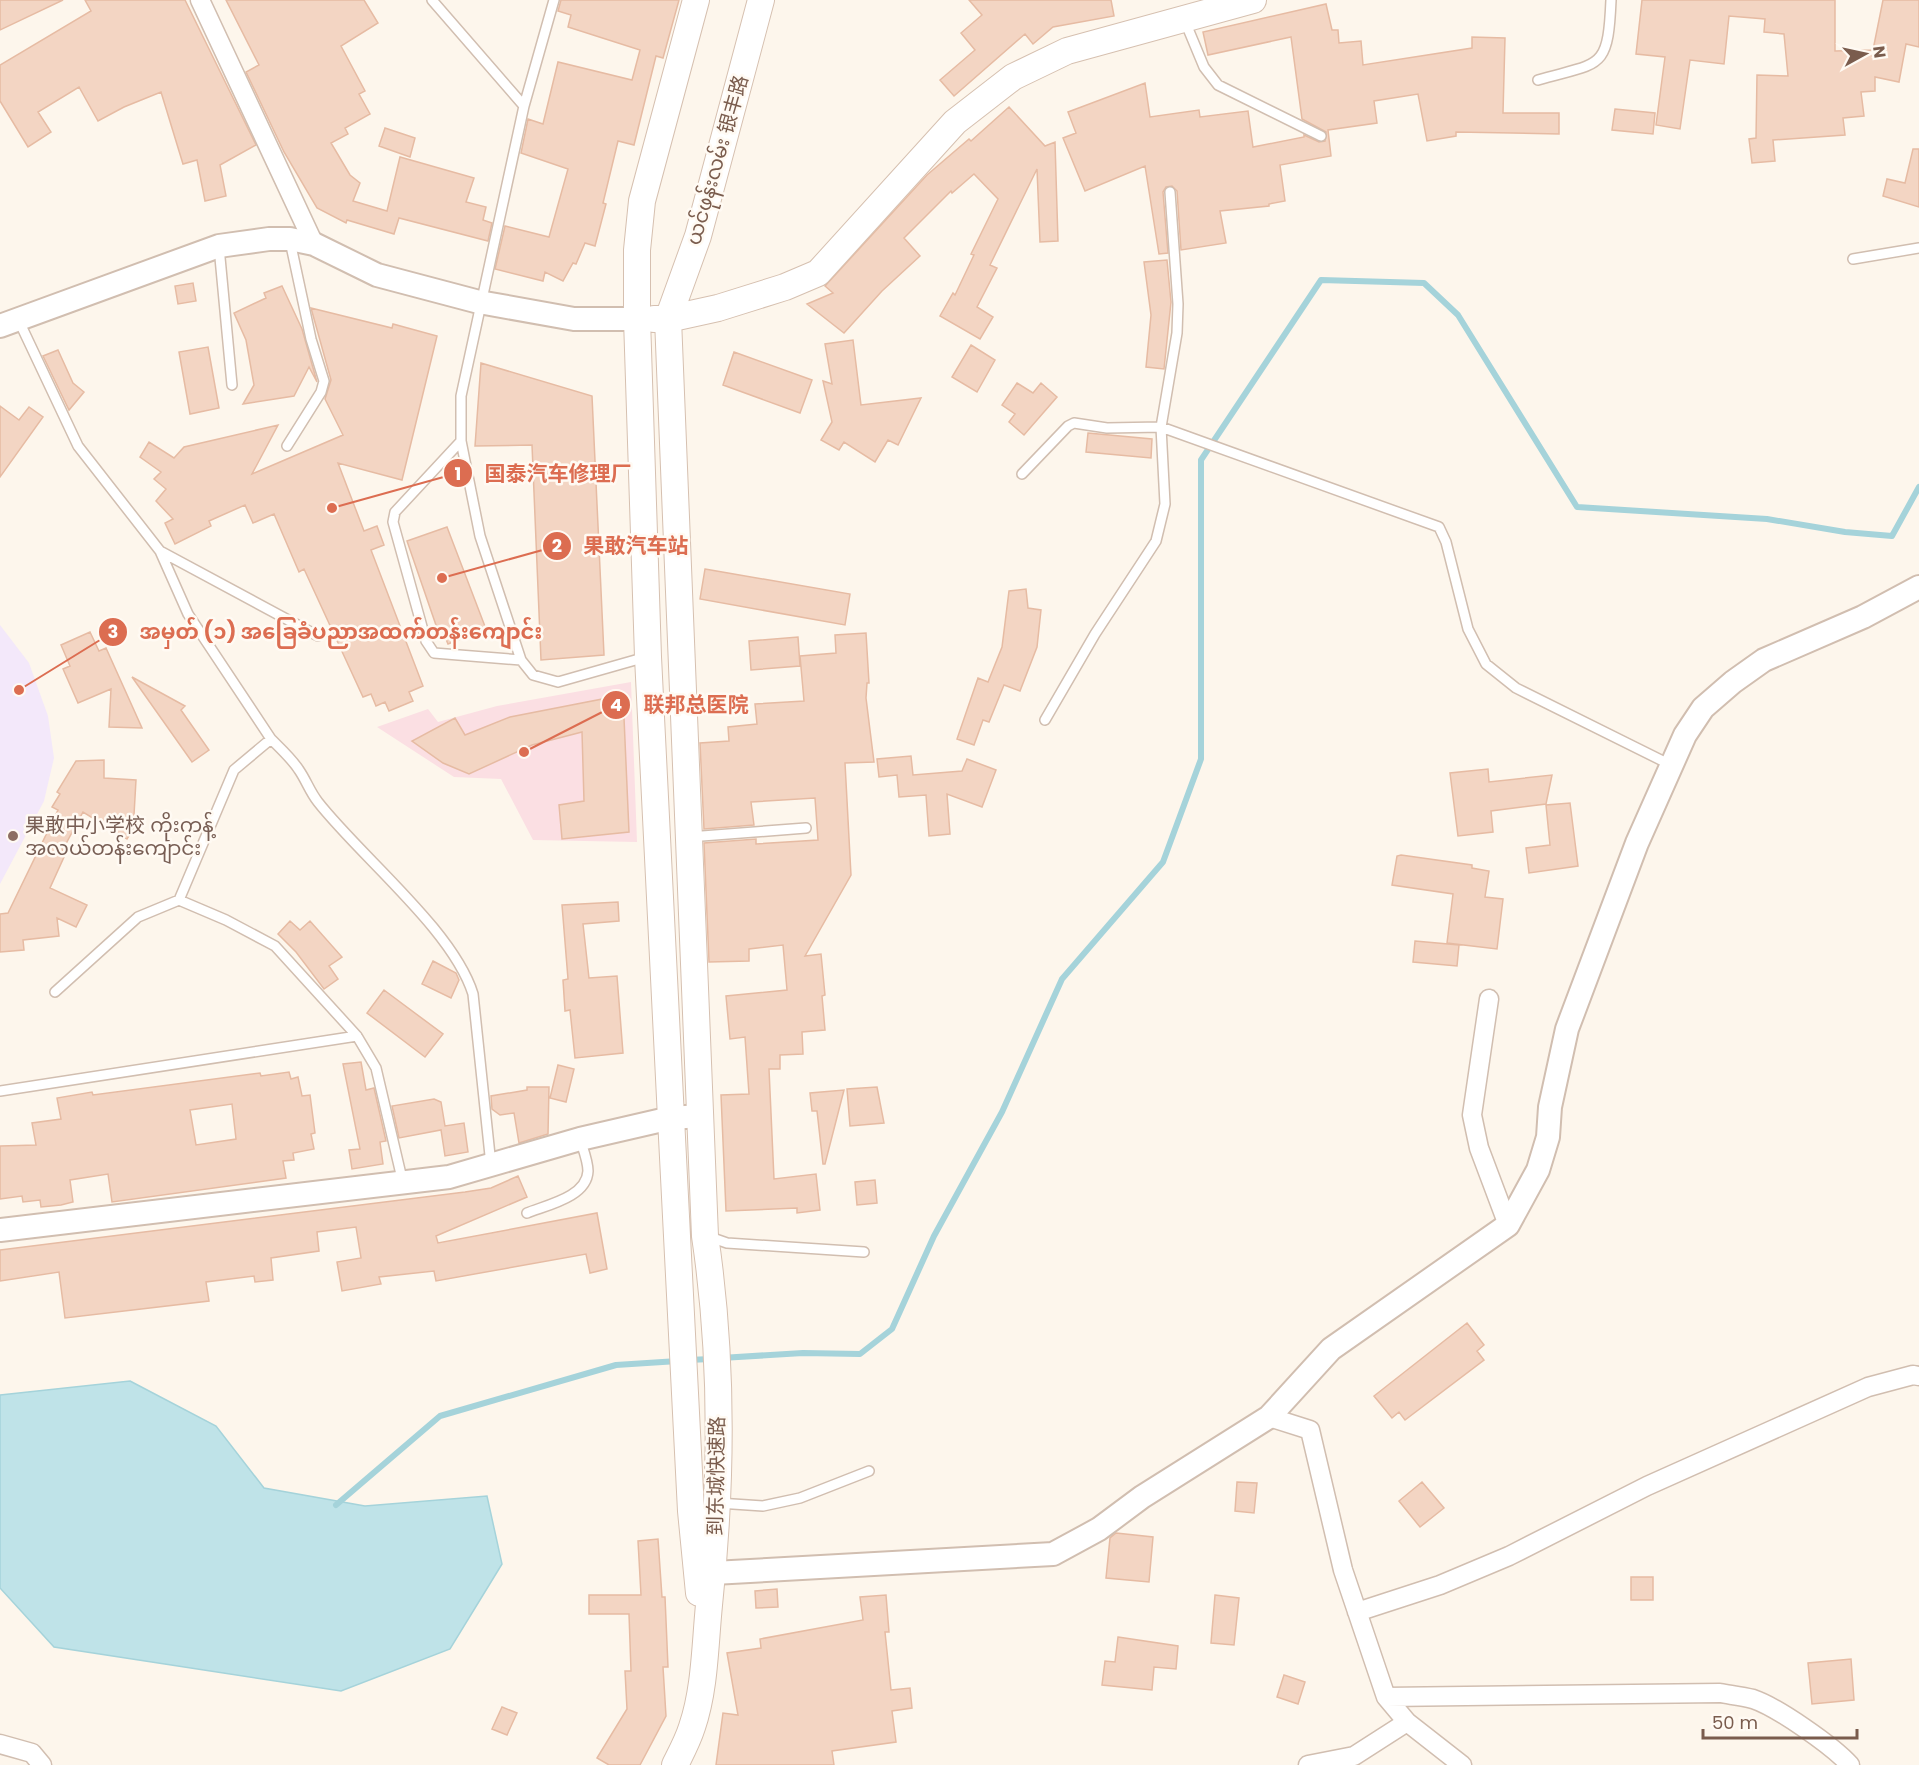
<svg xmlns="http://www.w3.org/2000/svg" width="1919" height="1765" viewBox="0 0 1919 1765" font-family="Poppins,'Noto Sans SC','Noto Sans Myanmar',sans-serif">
  <rect width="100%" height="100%" fill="#fdf6ec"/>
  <!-- education -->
  <path fill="#f3e8fa" d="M0 625 29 663 48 716 54 758 44 801 0 884Z"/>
  <!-- medical -->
  <path fill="#fbdfe3" d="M631 682 637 842 533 840 501 779 454 777 377 727 428 709 438 722 497 706Z"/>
  <!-- water -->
  <path fill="#bfe3e8" stroke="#a5d3da" stroke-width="1.5" d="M130 1381 216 1426 264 1488 365 1506 487 1496 502 1564 450 1649 341 1691 54 1647 0 1588V1395Z"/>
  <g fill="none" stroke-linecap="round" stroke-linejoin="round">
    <!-- stream -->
    <path stroke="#a5d3da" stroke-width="6" d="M721 1358 803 1353 860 1354 892 1329 934 1236 1002 1112 1062 979 1163 862 1201 759V460L1321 280 1424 283 1458 315 1577 507 1767 519 1845 532 1892 536 1919 487
      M688 1360 711 1359
      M336 1505 440 1416 616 1365 678 1361"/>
  </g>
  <!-- building -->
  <path fill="#f3d5c3" stroke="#e6bba3" stroke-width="1.5" fill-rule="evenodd" d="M0 0H63L0 30Z
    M85 0H185L256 145 220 165 226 196 205 201 197 160 183 164 161 92 124 107 98 121 79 87 38 112 51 132 28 147 0 101V65L91 11Z
    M226 0H364L378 23 341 46 365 91 359 94 370 114 345 128 348 134 331 143 350 175 360 183 353 201 387 211 400 157 474 178 466 202 486 207 483 220 492 223 488 241 399 218 394 234 347 220 346 223 317 208 284 152 246 72 259 65Z
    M561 0H679L663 58 656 56 634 145 618 141 603 203 606 204 595 246 585 243 576 264 573 263 563 281 545 272 543 281 495 269 505 226 549 237 568 169 521 153 528 119 543 124 558 62 632 80 640 50 568 27 571 15 558 11Z
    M969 0H1111L1114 16 1053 27 1033 44 1025 34 954 96 940 80 975 50 961 33 982 15Z
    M1642 0H1835V51L1873 50 1883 0H1919V47L1906 44 1899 82 1875 77V91L1861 92 1864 116 1843 118 1845 135 1773 140 1775 161 1752 163 1749 139 1756 138 1757 75 1788 76 1784 34 1764 32 1765 19 1729 16 1724 64 1690 60 1680 129 1656 125 1665 57 1636 54Z
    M1326 4 1332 30H1338L1339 43 1361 41 1363 65 1472 48V37L1505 38 1503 113H1559V134L1456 132V136L1427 141 1418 94 1374 101 1377 123 1328 130 1331 156 1280 165 1285 201 1269 204V206L1220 211 1226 243 1181 250 1177 191 1172 186 1166 187 1163 192 1168 253 1159 254 1145 166 1085 191 1063 138 1076 133 1068 112 1145 83 1150 117 1199 110 1200 117 1248 111 1253 147 1304 137V135L1319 142 1325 141 1326 132 1302 119 1291 37 1208 55 1203 32Z
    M1009 107 1045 146 1055 142 1058 241 1040 242 1037 169 990 265 997 268 977 307 993 317 980 339 940 316 953 293 955 295 974 255 971 254 998 199 974 174 952 193 951 191 904 238 920 256 882 291 844 333 807 304 833 293 825 286 927 175 969 139 971 141Z
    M1615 109 1655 113 1653 134 1612 130Z
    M385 128 415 138 410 157 379 146Z
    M1913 149H1919V207L1883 196 1887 179 1905 183Z
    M1167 260 1171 302 1164 369 1146 367 1151 315 1144 262Z
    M193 283 196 301 178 304 175 286Z
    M282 286 302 329 317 382 309 367 294 396 243 404 254 385 246 340 234 313 266 298 264 293Z
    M311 308 392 328 393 324 437 336 402 480 338 463 364 531 377 526 384 545 371 550 423 686 409 692 413 701 389 711 385 702 376 706 371 694 363 697 304 569 299 572 274 514 253 523 245 505 209 521 211 526 175 544 165 523 173 519 156 501 166 489 154 479 161 472 140 457 149 442 174 458 184 447 278 425 252 474 343 435 325 399 331 380Z
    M853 340 861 405 921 398 898 445 888 440 875 462 844 442 839 450 821 440 832 422 823 381 832 384 825 344Z
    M971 345 995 360 977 392 952 377Z
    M208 347 219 408 190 414 179 352Z
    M58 350 73 383 84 392 69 410 43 356Z
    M734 352 812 380 800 413 723 385Z
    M481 363 592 396 604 655 541 660 532 445 475 446Z
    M1017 383 1033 393 1041 383 1057 397 1024 435 1009 422 1015 414 1002 405Z
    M0 406 19 420 29 407 43 417 0 477Z
    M1088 433 1152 439 1151 458 1086 452Z
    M447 527 486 629 448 644 441 627 437 628 407 541Z
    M705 569 850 594 845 625 700 599Z
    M1026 589 1028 608 1041 610 1037 647 1020 691 1004 685 989 722 983 720 974 745 957 739 978 678 988 682 1002 647 1009 591Z
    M90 632 99 651 106 648 142 728 109 727 111 689 78 703 63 669 70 666 61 645Z
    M866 633 869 683H867L866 698 874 762 845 763 851 875 805 956 821 954 825 995 822 996 825 1030 802 1032 803 1054 780 1055V1069H769L774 1179 816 1174 820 1210 797 1213V1208L726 1211 721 1095 749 1094 745 1037 730 1039 726 996 787 990 783 945 749 949V961L709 962 704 843 756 839V844L818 840 815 798 751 802 754 825 704 829 700 743 729 741 728 727 757 724 755 704 804 701 800 656 836 653 835 635Z
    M798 637 800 666 751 670 749 641Z
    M132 677 185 706 181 710 209 750 192 762Z
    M623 695 629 832 562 839 559 805 584 801 582 732 532 745 469 774 443 763 412 741 455 718 465 735 510 717Z
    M911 756 913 775 962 771 967 759 996 770 982 807 947 794 950 834 929 836 926 795 899 797 897 775 879 777 877 759Z
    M104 760V778L136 780 134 815 140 818 127 839 83 812 60 855 64 857 50 888 87 905 76 927 57 918 59 936 23 940 24 950 0 952V914L8 913 58 810 52 807 60 794 57 792 76 761Z
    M1488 769 1489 782 1552 775 1546 804 1491 811 1493 832 1458 836 1450 773Z
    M1570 803 1578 866 1529 873 1526 848 1550 845 1546 805Z
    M1401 855 1472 865V868L1489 871 1485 897 1503 899 1497 949 1447 943 1453 894 1392 885 1397 856Z
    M618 902 619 921 583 924 589 978 617 976 623 1053 575 1058 570 1010 565 1011 563 980 568 979 562 905Z
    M290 921 300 930 310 921 342 957 329 966 338 979 324 989 296 952 278 934Z
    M1415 941 1459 945 1457 966 1413 962Z
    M433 961 456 973 459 980 451 998 422 984Z
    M384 990 443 1034 425 1057 367 1013Z
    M361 1062 366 1090 374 1088 386 1141 380 1142 383 1164 352 1169 349 1150 360 1149 343 1064Z
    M558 1065 574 1069 566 1102 550 1098Z
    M289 1072 291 1079 298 1077 302 1096 310 1095 315 1133 311 1134 314 1149 293 1153 294 1160 283 1161 286 1178 112 1202 108 1174 70 1180 73 1202 61 1205 41 1207 40 1200 23 1202 22 1196 0 1199V1146L36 1145 32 1123 61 1119 57 1098 92 1092 93 1095 260 1073 261 1076ZM232 1104 236 1139 196 1145 190 1110Z
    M527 1087H549L548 1134 519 1143 514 1113 500 1115 492 1109 491 1096 527 1090Z
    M877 1087 884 1123 850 1126 847 1089Z
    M844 1090 825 1164H823L817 1111H812L810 1093Z
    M434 1099 441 1102 445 1126 464 1123 468 1152 445 1156 441 1130 399 1138 392 1106Z
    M518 1176 527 1197 436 1236 438 1243 597 1213 607 1269 590 1273 586 1254 436 1281 434 1271 379 1277 381 1284 342 1291 337 1262 361 1258 356 1227 317 1232 319 1251 271 1258 273 1280 255 1282 254 1276 206 1282 209 1301 65 1318 59 1272 0 1281V1250L465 1192 491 1188Z
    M875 1180 877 1203 857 1205 855 1182Z
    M1467 1323 1484 1345 1477 1351 1484 1360 1405 1420 1399 1412 1392 1418 1374 1396Z
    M1237 1482 1257 1483 1254 1513 1235 1511Z
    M1422 1482 1444 1508 1420 1527 1399 1501Z
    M1116 1533 1153 1537 1149 1582 1106 1578 1110 1538Z
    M658 1539 662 1597H665L668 1667H663L666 1716 640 1765H609L597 1758 627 1709 625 1671H631L629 1614H589V1595H641L638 1541Z
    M1631 1577H1653V1600H1631Z
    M777 1589 778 1607 756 1608 755 1591Z
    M886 1595 889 1632H885L891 1690 910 1688 912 1708 892 1711 896 1742 832 1751 834 1765H716L723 1713 738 1715 727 1653 761 1648 760 1639 863 1620 860 1597Z
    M1215 1595 1239 1598 1234 1645 1211 1643Z
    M1118 1637 1178 1646 1176 1669 1154 1667 1152 1690 1102 1685 1105 1661 1115 1662Z
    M1851 1659 1854 1700 1812 1704 1808 1663Z
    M1284 1675 1305 1682 1298 1704 1277 1697Z
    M502 1707 517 1713 507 1735 492 1729Z"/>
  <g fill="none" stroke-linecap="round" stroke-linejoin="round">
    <!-- service casing -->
    <g stroke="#d1beb0" stroke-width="12">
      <path id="service" d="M432 0 524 106
        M554 0 524 106 461 396V441L480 536 521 660 533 675 558 682 646 657
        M1184 19 1204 67 1218 85 1321 136
        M1538 80C1601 62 1608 71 1611 0
        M219 247 232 385
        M1853 259 1919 248
        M18 319 78 446 160 551 318 636
        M461 441 395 512 393 522 426 641 434 653 521 660
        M287 446 321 392 324 381 311 339 290 241
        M1022 474 1068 426 1074 423 1107 428 1161 427 1439 527 1446 542 1468 629 1486 664 1516 688 1671 765
        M160 551 188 614 271 739 234 770 179 900
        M1045 720 1095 634 1156 541 1165 504 1161 427 1177 333 1178 304 1170 192
        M271 739C281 749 292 759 299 770 306 780 310 792 318 802 361 857 453 930 473 994L491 1165
        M689 837 806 828
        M55 992 138 917 179 900 226 920 275 946 357 1036 376 1068 403 1183
        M0 1091 357 1036
        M527 1213C547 1205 587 1197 588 1171 588 1161 583 1149 580 1139
        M707 1236 727 1243 864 1252
        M718 1503 763 1506 800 1498 869 1471"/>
    </g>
    <!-- minor casing -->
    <g stroke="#d1beb0" stroke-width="21">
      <path id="minor" d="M200 0 314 244
        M1489 999 1472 1115 1479 1148 1508 1225
        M1269 1417 1310 1430 1343 1570 1386 1697 1407 1722 1462 1765
        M1357 1612 1440 1585 1509 1556 1647 1486 1868 1387 1913 1375 1919 1376
        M1386 1697 1720 1693C1731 1695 1742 1696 1753 1699 1777 1707 1833 1746 1850 1765
        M0 1744 32 1753 42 1765
        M1308 1765 1354 1756 1407 1722"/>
    </g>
    <!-- tertiary casing -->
    <g stroke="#d1beb0" stroke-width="26">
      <path id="tertiary" d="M0 326 219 246 269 239H290L314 244 377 275 479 302 574 319H637
        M0 1230 449 1177 580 1139 671 1118 700 1116
        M713 1573 1053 1554 1099 1529 1142 1497 1269 1417 1331 1349 1508 1225 1538 1170 1548 1137 1550 1107 1567 1029 1637 843 1685 735 1703 708 1733 682 1764 660 1863 617 1919 587"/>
    </g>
    <!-- secondary casing -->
    <g stroke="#d6c0b0" stroke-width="28">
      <path id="secondary" d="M696 0 642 201 637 250V319L648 657 671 1118 691 1511 699 1593
        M654 319H668L718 308 785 287 818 273 955 122 1013 77 1067 51 1253 0
        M675 1765C681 1753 688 1740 692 1727 705 1689 705 1645 709 1605 722 1483 723 1357 705 1236L668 319 698 236 761 0"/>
    </g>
    <!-- service -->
    <use href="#service" stroke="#fff" stroke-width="9"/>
    <!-- minor -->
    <use href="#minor" stroke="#fff" stroke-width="18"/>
    <!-- tertiary -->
    <use href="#tertiary" stroke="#fff" stroke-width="22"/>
    <!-- secondary -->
    <use href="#secondary" stroke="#fff" stroke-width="26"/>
  </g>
  <!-- markers -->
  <circle fill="#8d6e63" stroke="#fffaf3" stroke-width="2" cx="13" cy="836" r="6"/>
  <g text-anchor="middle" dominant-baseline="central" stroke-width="5" stroke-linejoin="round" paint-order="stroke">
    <!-- street labels -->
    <g font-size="20" fill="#7a5c4d" stroke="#fffaf3">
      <text transform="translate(717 160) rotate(-74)">ယင်ဖုန်းလမ်း 银丰路</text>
      <text transform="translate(716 1476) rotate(-89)">到东城快速路</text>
    </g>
    <!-- education labels -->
    <g font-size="20" fill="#785e54" stroke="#fffaf3" text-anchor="start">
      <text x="25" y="825">果敢中小学校 ကိုးကန့်<tspan x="25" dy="23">အလယ်တန်းကျောင်း</tspan></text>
    </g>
  </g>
  <!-- callouts -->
  <path fill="none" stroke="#dc6d51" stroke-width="2" d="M332 508L458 473M442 578L557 546M19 690L113 632M524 752L616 705"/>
  <g fill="#dc6d51" stroke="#fffaf3" stroke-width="2">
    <circle cx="332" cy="508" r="6"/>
    <circle cx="442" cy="578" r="6"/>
    <circle cx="19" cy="690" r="6"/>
    <circle cx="524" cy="752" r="6"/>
    <circle cx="458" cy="473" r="15"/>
    <circle cx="557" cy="546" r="15"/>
    <circle cx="113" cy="632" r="15"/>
    <circle cx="616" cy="705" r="15"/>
  </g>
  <g font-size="18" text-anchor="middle" font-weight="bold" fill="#fff">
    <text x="458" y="480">1</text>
    <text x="557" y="552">2</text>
    <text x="113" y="638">3</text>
    <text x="616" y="711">4</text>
  </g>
  <g font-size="21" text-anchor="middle" font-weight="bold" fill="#dc6d51" stroke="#fffaf3" stroke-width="5" stroke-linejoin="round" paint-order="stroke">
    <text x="558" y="481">国泰汽车修理厂</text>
    <text x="636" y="553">果敢汽车站</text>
    <text x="341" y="639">အမှတ် (၁) အခြေခံပညာအထက်တန်းကျောင်း</text>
    <text x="696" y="712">联邦总医院</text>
  </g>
  <!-- north arrow -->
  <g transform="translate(1865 54) rotate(82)" stroke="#fffaf3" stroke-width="4.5" paint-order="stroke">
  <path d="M0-4.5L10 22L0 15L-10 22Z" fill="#7a5c4d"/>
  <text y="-9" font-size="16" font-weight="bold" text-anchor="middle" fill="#7a5c4d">N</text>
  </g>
  <!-- scale -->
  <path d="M1703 1729v9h154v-9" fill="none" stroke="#7a5c4d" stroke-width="3"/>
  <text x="1712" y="1729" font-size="18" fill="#7a5c4d" stroke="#fffaf3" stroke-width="4.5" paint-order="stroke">50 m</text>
</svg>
